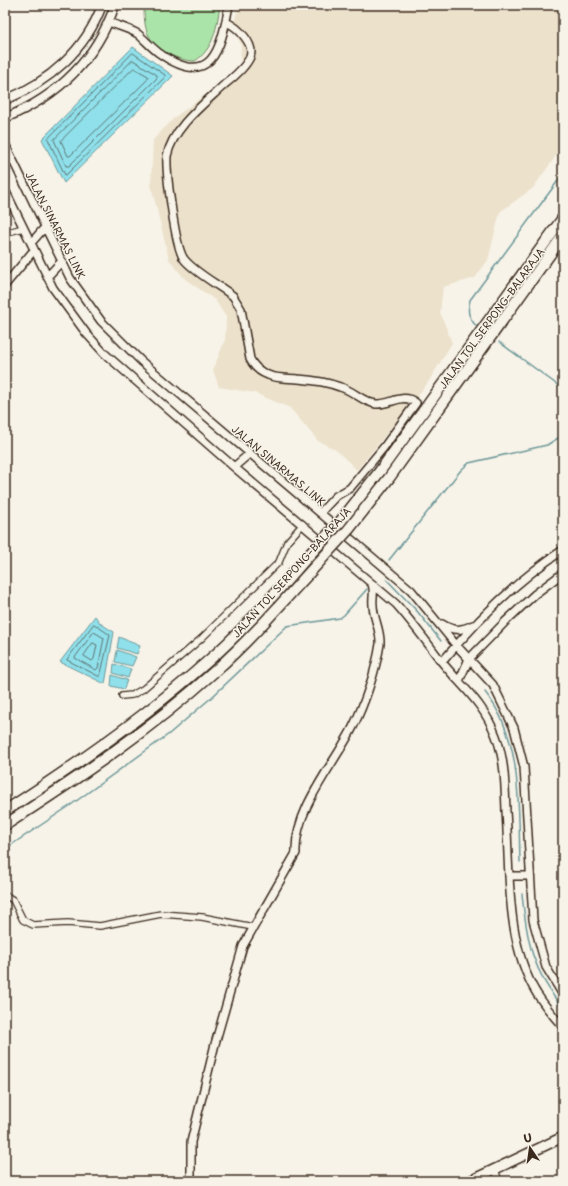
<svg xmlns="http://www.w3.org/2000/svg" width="568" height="1186" viewBox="0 0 568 1186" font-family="'Playpen Sans',sans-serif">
  <rect width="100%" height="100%" fill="#f7f3e8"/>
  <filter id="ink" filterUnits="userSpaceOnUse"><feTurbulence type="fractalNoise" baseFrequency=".025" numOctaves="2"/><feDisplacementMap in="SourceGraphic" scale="8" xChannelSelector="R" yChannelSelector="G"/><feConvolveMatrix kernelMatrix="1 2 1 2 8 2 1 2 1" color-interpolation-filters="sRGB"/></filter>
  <g filter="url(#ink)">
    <!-- built -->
    <path fill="#ece1cb" d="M239 5H563V146L533 188 500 212 488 260 475 278 443 287 440 312 452 343 427 384 357 470 336 450 318 441 290 408 255 393 219 387 213 370 225 340 226 317 215 300 185 279 169 259 151 185 153 140 175 117 240 69 241 45 233 26Z"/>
    <!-- green -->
    <path fill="#abe4a9" stroke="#738764" d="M144 5H220C217 26 214 49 195 61 179 61 157 51 149 36 144 27 144 15 144 5Z"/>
    <!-- water -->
    <path fill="#8fe0eb" stroke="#6d9799" d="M133 47 173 76 64 183 42 139Z
      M95 616 101 624 114 632 105 684 60 662Z
      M119 637 140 646 137 654 117 648Z
      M117 650 136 657 132 666 115 662Z
      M114 664 131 669 128 678 113 673Z
      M112 675 127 680 124 689 111 686Z"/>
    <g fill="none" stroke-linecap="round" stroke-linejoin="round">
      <!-- shore -->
      <path stroke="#5d7370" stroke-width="1" d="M133 53 165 75V77L67 174 65 175 48 139Z
        M133 60 157 75V78L69 166H66L54 140Z
        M134 68 148 76V79L70 156H68L61 141Z
        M94 624 110 635 100 677 67 660Z
        M94 632 104 638 98 668 96 670 75 658Z
        M93 643 97 645 94 659 92 661 84 656Z"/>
      <!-- stream -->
      <path stroke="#6d9799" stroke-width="1.5" d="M476 326C468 316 467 312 470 300L563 174
        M499 342 563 389
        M389 560 461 470 469 463 547 445 563 435
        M387 580 417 611 441 641
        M485 692C523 739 518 804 520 862
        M5 849 68 807 169 734 212 697 287 626 340 618 344 615 367 589
        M522 894C527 942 532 969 563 1009"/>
      <!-- minor casing -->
      <g stroke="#3b2a1e" stroke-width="8">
        <path id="minor" d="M5 233 23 228
          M122 696 132 695 143 689 202 638 279 562 287 542 303 524
          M5 895 13 900 23 920 33 925 68 923 100 926 161 914 202 917 253 927
          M495 1170 499 1181"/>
      </g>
      <!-- tertiary casing -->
      <g stroke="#3b2a1e" stroke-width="10">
        <path id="tertiary" d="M109 22C118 26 130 29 138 34 145 40 151 47 159 53 211 90 221 50 229 5
          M226 22C238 27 255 44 250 57 245 68 234 77 225 84 204 104 173 127 167 156 166 173 175 247 184 259 195 273 219 285 233 296L241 309 250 359C254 367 260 372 268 375 277 379 289 378 298 379 312 380 327 382 340 387 353 390 362 402 376 404 391 405 403 392 416 403L384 447 350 488 336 496 320 513
          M5 144 70 278 101 321 141 361 411 590 456 645 493 685 514 728 524 767 533 920 546 967 563 995
          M5 190 53 288 86 333 104 353 234 467 396 604C412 622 426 641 441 661 462 687 483 702 496 736 505 760 505 785 506 811 510 868 505 943 537 994 545 1006 554 1017 563 1027
          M31 243 45 227
          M47 277 62 261
          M5 285 34 250
          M234 467 249 454
          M442 624C453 631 461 631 473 625
          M442 662C477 620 517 580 563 550
          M459 681 469 659 506 621 535 594 563 573
          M510 876H530
          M191 1181V1142L215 1044 243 946 296 853C294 809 334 765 353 727 365 703 376 670 380 644 381 630 373 618 373 605 372 597 375 592 372 584"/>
      </g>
      <!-- secondary casing -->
      <g stroke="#3b2a1e" stroke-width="11">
        <path id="secondary" d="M5 100C49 82 86 50 102 5
          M5 118C59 96 96 60 115 5"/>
      </g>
      <!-- primary casing -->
      <g stroke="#3b2a1e" stroke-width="12">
        <path id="primary" d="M470 1181 563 1137"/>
      </g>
      <!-- motorway casing -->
      <g stroke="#3b2a1e" stroke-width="13">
        <path id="motorway" d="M340 522 380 471 563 218
          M349 529 389 478 563 236
          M5 811C75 766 144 718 207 662 245 629 278 590 311 553
          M5 825C78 778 151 729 215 671 253 637 286 598 320 561"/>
      </g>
      <!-- minor -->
      <use href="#minor" stroke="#f7f3e8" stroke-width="5.5"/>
      <!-- tertiary -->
      <use href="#tertiary" stroke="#f7f3e8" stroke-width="7"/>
      <!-- secondary -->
      <use href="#secondary" stroke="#f7f3e8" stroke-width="8"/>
      <!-- primary -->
      <use href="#primary" stroke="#f7f3e8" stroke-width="9"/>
      <!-- motorway -->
      <use href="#motorway" stroke="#f7f3e8" stroke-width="10"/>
      <!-- motorway-bridge casing -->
      <g stroke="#3b2a1e" stroke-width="13" stroke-linecap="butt">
        <path id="motorway-bridge" d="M311 553 340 522
          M320 561 349 529"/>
      </g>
      <!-- motorway-bridge -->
      <use href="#motorway-bridge" stroke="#f7f3e8" stroke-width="10"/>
    </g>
  </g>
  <g text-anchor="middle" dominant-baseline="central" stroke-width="3" stroke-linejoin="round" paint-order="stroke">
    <!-- street labels -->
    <g font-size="10" fill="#3b2a1e" stroke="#f7f3e8">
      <text transform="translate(56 225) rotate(63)">JALAN SINARMAS LINK</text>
      <text transform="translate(491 318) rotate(-54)">JALAN TOL SERPONG–BALARAJA</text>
      <text transform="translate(279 465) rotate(40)">JALAN SINARMAS LINK</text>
      <text transform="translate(291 572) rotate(-48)">JALAN TOL SERPONG–BALARAJA</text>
    </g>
  </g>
  <!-- margin -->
  <rect width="568" height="1186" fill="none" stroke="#f7f3e8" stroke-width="20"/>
  <rect x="10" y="10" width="548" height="1166" fill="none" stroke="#3b2a1e" stroke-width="1.5" filter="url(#ink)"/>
  <!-- north arrow -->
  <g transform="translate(530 1148) rotate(347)" stroke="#f7f3e8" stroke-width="3" paint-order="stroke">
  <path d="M0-3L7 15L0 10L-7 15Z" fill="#3b2a1e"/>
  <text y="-6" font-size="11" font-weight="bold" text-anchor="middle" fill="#3b2a1e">U</text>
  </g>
</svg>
